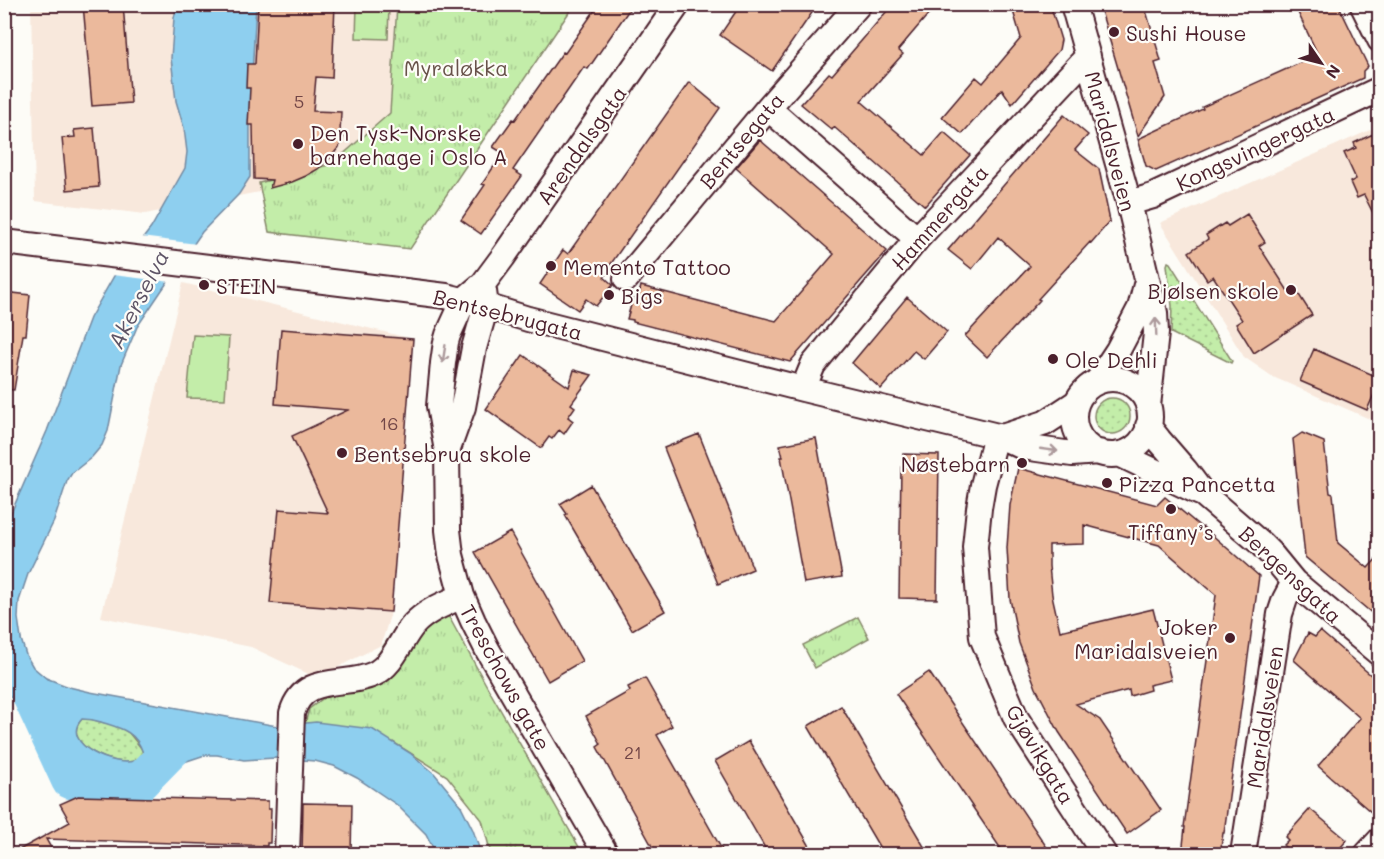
<svg xmlns="http://www.w3.org/2000/svg" width="1384" height="859" viewBox="0 0 1384 859" font-family="Mali,sans-serif">
  <defs>
    <pattern id="grass-dots" width="8" height="8" patternUnits="userSpaceOnUse" patternTransform="scale(1.5)"><rect width="8" height="8" fill="#c3eda9"/><path d="M2 2h.1M6 6h.1" fill="none" stroke="#a9cb92" stroke-width="1.8" stroke-linecap="round"/></pattern>
    <pattern id="park-tufts" width="24" height="20" patternUnits="userSpaceOnUse" patternTransform="scale(1.5)"><rect width="24" height="20" fill="#c3eda9"/><path d="M3 7l-1-3M5 7V3M7 7l1-3M15 17l-1-3M17 17v-4M19 17l1-3" fill="none" stroke="#a9cb92"/></pattern>
  </defs>
  <rect width="100%" height="100%" fill="#fdfcf7"/>
  <filter id="ink" filterUnits="userSpaceOnUse"><feTurbulence type="fractalNoise" baseFrequency=".0167" numOctaves="2"/><feDisplacementMap in="SourceGraphic" scale="12" xChannelSelector="R" yChannelSelector="G"/><feConvolveMatrix kernelMatrix="1 2 1 2 8 2 1 2 1" color-interpolation-filters="sRGB"/></filter>
  <g filter="url(#ink)">
    <!-- built -->
    <path fill="#f8e8dc" d="M31 5H396L389 124 348 175 145 214 35 201Z
      M1379 126V423L1273 377 1244 357 1160 223Z
      M183 283 413 339 391 612 381 645 317 678 251 647 101 617Z"/>
    <!-- grass -->
    <path fill="url(#grass-dots)" stroke="#86866a" stroke-width="1.5" d="M1168 262 1170 263 1232 361 1231 363 1171 333 1172 306 1167 265Z
      M1094 416a18 18 0 1 1 36 0a18 18 0 1 1-36 0Z
      M82 719H90L118 726 129 733 141 748 143 753C141 756 140 758 136 760 117 769 58 744 82 719Z"/>
    <!-- park -->
    <path fill="url(#park-tufts)" stroke="#86866a" stroke-width="1.5" d="M397 5H574L410 249 269 232 259 183 332 164 390 113Z
      M437 595 489 690 583 854H491L482 820 447 776 393 742 303 731 309 709 375 659 400 620Z
      M858 617 869 638 815 668 803 645Z"/>
    <!-- pitch -->
    <path fill="#c3eda9" stroke="#86866a" stroke-width="1.5" d="M357 5H389L388 39 356 38Z
      M193 335 229 337 225 399 187 398Z"/>
    <!-- water -->
    <path fill="#8ecfef" stroke="#7389a1" stroke-width="1.5" fill-rule="evenodd" d="M177 5H256L250 110V177L239 194 202 232 162 290 137 327 121 365 108 431 102 445 92 457 72 473 67 481 54 521 28 574 19 601 18 618 21 639 26 655 33 667 46 678 69 687 90 692 277 726 316 722 372 729 410 753 434 773 461 806 473 830 481 854H436L426 834 397 805 357 778 334 766 315 761 275 758 244 760 217 755H205L178 764 166 771 148 777 126 779 108 776 89 767 71 756 60 745 45 727 32 717 5 692 4 529 47 431 90 318 114 276 151 228 185 168 187 152 184 128 176 101 171 58 174 18ZM82 719C89 719 95 720 101 722 120 728 136 731 143 753 141 756 140 758 137 760 117 769 58 744 82 719Z"/>
    <!-- pier -->
    <path fill="#fdfcf7" d="M141 237 197 244 171 282 112 275Z"/>
    <g fill="none" stroke-linecap="round" stroke-linejoin="round">
      <!-- river -->
      <path stroke="#8ecfef" stroke-width="38" d="M28 689 70 780 138 784 181 740"/>
    </g>
    <!-- building -->
    <path fill="#ebb99c" stroke="#4a1f2b" stroke-width="1.5" d="M83 4H123L131 103 92 106Z
      M258 4H335L332 78 316 77 313 111 341 112 340 133H346L339 147 330 158 318 169 306 176 292 182 270 188 272 180 254 179 253 125H248L250 88H246L247 64H255Z
      M599 4H633L588 69 584 67 513 170 522 176 481 234 461 220 485 185 482 184 503 153 493 147 513 119 515 120 563 52 565 53Z
      M741 4H818L772 71 720 35Z
      M893 4H937L898 50 903 54 861 101 924 155 944 132 970 155 925 206 834 127 832 130 801 104 829 73 832 75Z
      M1011 4H1050L1061 40 1059 50 1012 104 1002 89 962 134 942 117 976 77 983 83 1021 38Z
      M1099 4H1144L1161 61 1155 63 1165 97 1138 136Z
      M1294 4H1338L1368 66 1363 71V78L1156 171 1146 166 1138 139 1203 109 1202 107 1318 55Z
      M689 82 720 108 610 265 613 266 604 277 613 285 596 306 586 299 578 310 540 284 563 250 568 254Z
      M1064 115 1088 135 1075 150 1099 169 1110 221 1091 243 1090 242 1038 299 1040 300 987 357 965 336 1030 266 998 237 972 269 948 250Z
      M94 128 99 187 67 190 62 138 75 137 74 130Z
      M1373 134 1375 139 1380 137V227L1364 195 1357 198 1350 182 1356 179 1344 153 1356 148 1354 143Z
      M760 140 887 251 790 362 633 322V320L627 319 633 298 637 302 641 286 776 321 834 254 736 168Z
      M1247 214 1265 242 1259 246 1288 291 1294 287 1312 315 1254 353 1236 324 1242 320 1213 276 1207 280 1189 252 1208 239 1206 235 1225 223 1228 226Z
      M4 292 30 295 26 335H23L14 390 4 389Z
      M907 297 947 332 924 359 914 351 881 389 852 363Z
      M281 329 413 339 391 612 270 603 279 509 328 513 292 436 348 410 275 404Z
      M1314 349 1380 378V381L1367 410 1300 381Z
      M523 355 569 387 574 370 592 375 571 404 575 407 568 417 573 421 564 434 559 430 552 439 549 437 541 448 486 409Z
      M1302 433 1324 442 1330 493 1333 494 1338 543 1368 568 1380 555V620L1305 557 1293 439Z
      M699 434 753 569 718 584 664 448Z
      M816 438 842 577 804 583 781 457H783L780 445Z
      M903 454 939 455 937 599 899 598 901 467H903Z
      M1018 468 1157 505 1165 497 1202 528 1203 527 1259 576 1224 833H1223L1220 855H1182L1185 827H1184L1216 595 1159 545 1084 525V544L1049 545V566L1052 595 1060 631 1153 609 1171 680 1149 685 1150 690 1130 696 1129 690 1076 704 1100 720 1161 810 1127 834 1059 732 1036 688 1019 643 1010 599 1007 548 1010 505Z
      M591 485 665 611 632 630 565 515 567 514 560 504Z
      M510 532 582 661 548 681 475 552Z
      M1320 631 1380 683V803L1371 812 1318 766 1360 718 1294 660 1308 633 1315 637Z
      M929 672 1052 855H1005L896 694Z
      M645 678 672 726 657 735 725 855H657L597 747 601 744 586 716 630 691 628 687Z
      M841 706 929 855H884L808 726Z
      M749 741 815 855H769L715 761Z
      M78 796 268 801V809H271L270 843H267V846L46 839 55 855H10L70 822 60 804Z
      M303 803 352 804 351 855H302Z
      M1310 809 1347 840 1334 855H1293L1283 845 1288 840 1285 837Z"/>
    <g fill="none" stroke-linecap="round" stroke-linejoin="round">
      <!-- minor casing -->
      <g stroke="#4a1f2b" stroke-width="28">
        <path id="minor" d="M1073 4 1129 203 1155 313 1156 333 1148 406
          M1362 4 1380 40
          M768 108 917 239
          M1129 203 1153 196 1380 89
          M4 242 446 296 486 306 528 319 803 389 1002 437 1023 447 1072 454 1099 452
          M626 279 768 108 859 4
          M1074 417a38 38 0 1 1 76 0a38 38 0 1 1-76 0Z
          M1097 382 1118 350 1140 308 1147 281
          M803 389 813 365 917 239 1088 56
          M1148 426 1159 440 1185 470 1203 494 1260 543 1271 554 1294 582 1380 654
          M996 436 983 485 979 508 975 547 982 637 1016 718 1104 854
          M1002 437 1045 423 1077 402
          M448 449 463 407 474 348 486 306 484 291
          M1119 454 1200 493
          M287 854 292 713C304 672 345 688 374 674 394 664 400 640 414 624 427 610 445 604 462 596
          M606 854 487 649 473 621 462 596 451 555 448 530 447 451 439 406 443 363 446 342 448 335 464 300 483 284 503 257 678 4
          M1243 854 1280 614 1285 599 1294 582
          M1367 854 1380 840"/>
      </g>
      <!-- minor -->
      <use href="#minor" stroke="#fdfcf7" stroke-width="24"/>
    </g>
    <!-- one-way arrows -->
    <defs><path id="oneway-shaft" d="M-6 0H5M1.5-3L5.5 0L1.5 3" fill="none" stroke-width="1.6" stroke-linecap="round" stroke-linejoin="round" transform="scale(1.5)"/></defs>
    <g stroke="#ac999b">
      <use href="#oneway-shaft" transform="translate(1156 327) rotate(-92)"/>
      <use href="#oneway-shaft" transform="translate(444 354) rotate(99)"/>
      <use href="#oneway-shaft" transform="translate(1049 450) rotate(8)"/>
    </g>
  </g>
  <!-- markers -->
  <g fill="#4a1f2b" stroke="#fdfcf7" stroke-width="2">
    <circle cx="1114" cy="32" r="6"/>
    <circle cx="298" cy="144" r="6"/>
    <circle cx="551" cy="266" r="6"/>
    <circle cx="204" cy="285" r="6"/>
    <circle cx="1291" cy="290" r="6"/>
    <circle cx="609" cy="295" r="6"/>
    <circle cx="1053" cy="359" r="6"/>
    <circle cx="342" cy="453" r="6"/>
    <circle cx="1022" cy="463" r="6"/>
    <circle cx="1107" cy="483" r="6"/>
    <circle cx="1171" cy="509" r="6"/>
    <circle cx="1230" cy="638" r="6"/>
  </g>
  <g text-anchor="middle" dominant-baseline="central" stroke-width="4.5" stroke-linejoin="round" paint-order="stroke">
    <!-- number labels -->
    <g font-size="18" fill="#724647">
      <text x="299" y="101">5</text>
      <text x="389" y="423">16</text>
      <text x="633" y="752">21</text>
    </g>
    <!-- poi labels -->
    <g font-size="21" fill="#4a1f2b" stroke="#fdfcf7" text-anchor="start">
      <text x="1126" y="32">Sushi House</text>
      <text x="310" y="132">Den Tysk-Norske<tspan x="310" dy="24">barnehage i Oslo A</tspan></text>
      <text x="563" y="266">Memento Tattoo</text>
      <text x="216" y="285">STEIN</text>
      <text x="1279" y="290" text-anchor="end">Bjølsen skole</text>
      <text x="621" y="295">Bigs</text>
      <text x="1065" y="359">Ole Dehli</text>
      <text x="354" y="453">Bentsebrua skole</text>
      <text x="1010" y="463" text-anchor="end">Nøstebarn</text>
      <text x="1119" y="483">Pizza Pancetta</text>
      <text x="1171" y="531" text-anchor="middle">Tiffany’s</text>
      <text x="1218" y="626" text-anchor="end">Joker<tspan x="1218" dy="24">Maridalsveien</tspan></text>
    </g>
    <!-- park labels -->
    <g font-size="21" fill="#68524a" stroke="#fdfcf7">
      <text x="456" y="67">Myraløkka</text>
    </g>
    <!-- street labels -->
    <g font-size="21" fill="#4a1f2b" stroke="#fdfcf7">
      <text transform="translate(741 140) rotate(-50)">Bentsegata</text>
      <text transform="translate(1111 141) rotate(75)">Maridalsveien</text>
      <text transform="translate(581 145) rotate(-55)">Arendalsgata</text>
      <text transform="translate(1255 148) rotate(-25)">Kongsvingergata</text>
      <text transform="translate(939 217) rotate(-48)">Hammergata</text>
      <text transform="translate(508 314) rotate(14)">Bentsebrugata</text>
      <text transform="translate(1291 574) rotate(43)">Bergensgata</text>
      <text transform="translate(506 677) rotate(61)">Treschows gate</text>
      <text transform="translate(1264 717) rotate(-81)">Maridalsveien</text>
      <text transform="translate(1041 754) rotate(59)">Gjøvikgata</text>
    </g>
    <!-- water labels -->
    <g font-size="22" font-style="italic" fill="#5e5466" stroke="#fdfcf7">
      <text transform="translate(138 299) rotate(-63)">Akerselva</text>
    </g>
  </g>
  <!-- margin -->
  <rect width="1384" height="859" fill="none" stroke="#fdfcf7" stroke-width="24"/>
  <rect x="12" y="12" width="1360" height="835" fill="none" stroke="#4a1f2b" stroke-width="2" filter="url(#ink)"/>
  <!-- north arrow -->
  <g transform="translate(1321 63) rotate(125)" stroke="#fdfcf7" stroke-width="4.5" paint-order="stroke">
  <path d="M0-4.5L10 22L0 15L-10 22Z" fill="#4a1f2b"/>
  <text y="-9" font-size="16" font-weight="bold" text-anchor="middle" fill="#4a1f2b">N</text>
  </g>
</svg>
